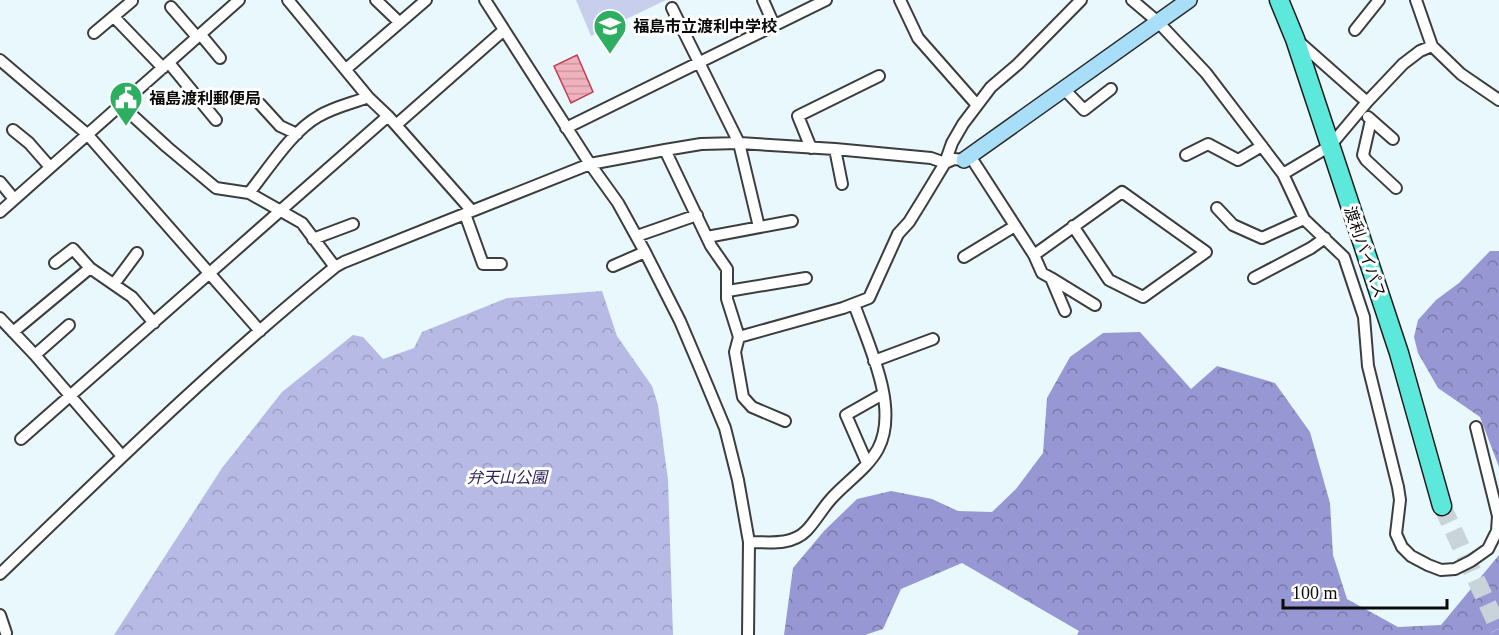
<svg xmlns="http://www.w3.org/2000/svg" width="1499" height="635" viewBox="0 0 1499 635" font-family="'Times New Roman','Noto Sans JP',serif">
  <defs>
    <pattern id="forest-crowns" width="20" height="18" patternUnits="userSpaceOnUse" patternTransform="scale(1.5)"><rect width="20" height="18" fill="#9797d3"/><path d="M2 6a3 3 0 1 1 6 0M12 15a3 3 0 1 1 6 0" fill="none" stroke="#7979a9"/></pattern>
    <pattern id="park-crowns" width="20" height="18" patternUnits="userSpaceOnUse" patternTransform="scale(1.5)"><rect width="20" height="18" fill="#b6bae4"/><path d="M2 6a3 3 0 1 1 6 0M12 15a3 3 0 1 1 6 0" fill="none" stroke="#9b9fc2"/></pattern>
    <pattern id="water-rules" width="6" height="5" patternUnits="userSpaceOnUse" patternTransform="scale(1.5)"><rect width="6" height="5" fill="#f0b2bd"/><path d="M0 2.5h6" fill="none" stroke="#cc98a1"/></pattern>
  </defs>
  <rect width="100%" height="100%" fill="#e9f8fd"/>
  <!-- forest -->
  <path fill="url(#forest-crowns)" d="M1490 251H1499V467L1480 417 1438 388 1418 353 1414 337 1418 320 1436 300 1459 283Z
    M1140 332 1191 389 1217 366 1275 383 1310 432 1330 503 1333 555 1347 599 1398 627 1441 625 1499 555V635H1077L1079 631 962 563 901 589 883 629 865 635H784L793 568 824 531 857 499 891 491 932 499 958 511 992 512 1016 489 1043 453 1047 398 1070 357 1103 333Z"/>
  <!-- park -->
  <path fill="url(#park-crowns)" d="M602 291 617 336 652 386 658 405 668 480 673 635H114L222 468 282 392 353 335 363 337 383 359 414 348 422 332 507 298Z"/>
  <!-- pitch -->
  <path fill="#c7cfec" d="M576 0H666L591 36Z"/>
  <!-- water -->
  <path fill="url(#water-rules)" stroke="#c13f54" stroke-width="1.5" d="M577 55 593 92 571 103 554 66Z"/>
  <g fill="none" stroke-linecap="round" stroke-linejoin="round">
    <!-- highway-tunnel -->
    <path stroke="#c8d4d9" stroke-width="18" stroke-dasharray="18 9" stroke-linecap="butt" d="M1442 506 1499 629"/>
    <!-- street casing -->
    <g stroke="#3d3d3d" stroke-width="14">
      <path id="street" d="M288 0 368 97
        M376 0 399 22
        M485 0 590 164 618 203 645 252 680 321 700 368 725 428 738 480 749 542 748 635
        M763 0 774 25
        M900 0 918 38 977 105
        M1132 0 1158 22 1206 73 1283 174 1304 219 1344 257 1364 317 1368 366 1398 487 1400 500 1396 534 1402 547 1411 556 1428 565 1441 570 1455 569 1471 561 1488 549 1497 531 1498 516 1476 427
        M1416 0 1432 46
        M171 7 197 37
        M672 8 739 143 759 227
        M114 17 163 68
        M1355 30 1379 0
        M94 33 132 1
        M201 35 220 58
        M1298 41 1367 102
        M0 60 87 134 260 331
        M169 63 216 120
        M346 69 426 0
        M1064 89 1084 110 1111 89
        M260 104 280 126 297 134
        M121 105 167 147 216 188 249 193 302 223 335 267
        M1368 117 1393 139
        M1371 120 1363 155 1366 160 1396 188
        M396 125 504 30
        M566 128 826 0
        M13 130 29 143 50 167
        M811 148 798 116 879 76
        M835 149 842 184
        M665 150 711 246 727 269V299L739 337 735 352 743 397 752 407 785 421
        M1186 155 1208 144 1238 160 1262 146
        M970 156 1034 255 1042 273 1051 278 1065 311
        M1283 174 1330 146 1367 102 1403 64 1420 51 1432 46 1461 74 1499 100
        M0 182 14 199
        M249 193C269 168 292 131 319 116 334 107 353 103 368 97L388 116 472 211
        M1217 208 1233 225 1262 238 1304 219
        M0 212 239 0
        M465 214 483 264H501
        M637 236 697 215
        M707 237 792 221
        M313 239 353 224
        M1034 255 1122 192 1206 252 1143 297 1109 280 1073 226
        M964 257 1015 226
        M55 263 73 249 90 268 132 297 154 323
        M613 266 645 252
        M1051 278 1095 305
        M1254 278 1311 248 1325 238
        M114 284 137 253
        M728 291 806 278
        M0 318 35 355 122 456
        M13 332 90 268
        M739 337 843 308 869 298 898 234 909 222 922 201 945 163 952 143 963 124 991 87 1018 64 1081 0
        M35 355 69 325
        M874 361 933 339
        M21 439 388 116
        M867 463 846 415 883 394
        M749 542C768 542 791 546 806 531 815 522 822 509 831 499 846 482 867 469 878 449 900 408 868 344 854 304
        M0 574C109 469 218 362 335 267L344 262 590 164 665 150 701 144 739 143 835 149 931 158 945 163 954 159 964 160
        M0 615 6 633"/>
    </g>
    <!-- secondary casing -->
    <g stroke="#2c2c2c" stroke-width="18">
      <path id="secondary" d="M964 160 1189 0"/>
    </g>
    <!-- highway casing -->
    <g stroke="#1b1b1b" stroke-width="21">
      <path id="highway" d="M1279 0 1295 39 1399 353 1442 506"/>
    </g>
    <!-- street -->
    <use href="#street" stroke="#fff" stroke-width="10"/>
    <!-- secondary -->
    <use href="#secondary" stroke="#a9def8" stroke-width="15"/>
    <!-- highway -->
    <use href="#highway" stroke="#5ce8da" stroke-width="18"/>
  </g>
  <!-- icons -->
  <defs>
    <g id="school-pin" transform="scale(1.725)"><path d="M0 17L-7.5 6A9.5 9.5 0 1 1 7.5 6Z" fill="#2eae60" stroke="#fff"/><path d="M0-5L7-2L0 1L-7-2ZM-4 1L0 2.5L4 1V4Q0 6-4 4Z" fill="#fff"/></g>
    <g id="civic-pin" transform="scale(1.725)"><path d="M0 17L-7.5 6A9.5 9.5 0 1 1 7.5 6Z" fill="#2eae60" stroke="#fff"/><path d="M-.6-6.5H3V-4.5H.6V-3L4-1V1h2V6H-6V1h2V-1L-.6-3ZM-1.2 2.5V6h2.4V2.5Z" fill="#fff"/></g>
  </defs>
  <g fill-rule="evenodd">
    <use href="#school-pin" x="610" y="26"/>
    <use href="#civic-pin" x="126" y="98"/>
  </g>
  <g text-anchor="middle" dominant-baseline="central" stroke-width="6" stroke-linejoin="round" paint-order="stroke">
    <!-- poi labels -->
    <g font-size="16" font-weight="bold" fill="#0a0a0a" stroke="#fff" text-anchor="start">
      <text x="633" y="26">福島市立渡利中学校</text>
      <text x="149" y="98">福島渡利郵便局</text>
    </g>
    <!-- street labels -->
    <g font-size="16" fill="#0a0a0a" stroke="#fff">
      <text transform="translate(1365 252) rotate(71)">渡利バイパス</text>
    </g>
    <!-- park labels -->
    <g font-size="16" font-style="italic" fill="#2e215b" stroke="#fff">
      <text x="507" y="477">弁天山公園</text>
    </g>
  </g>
  <!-- scale -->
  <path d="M1283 599v9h164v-9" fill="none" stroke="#0a0a0a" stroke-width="3"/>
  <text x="1292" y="599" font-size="18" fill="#0a0a0a" stroke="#ffffff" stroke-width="4.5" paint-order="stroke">100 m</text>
</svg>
